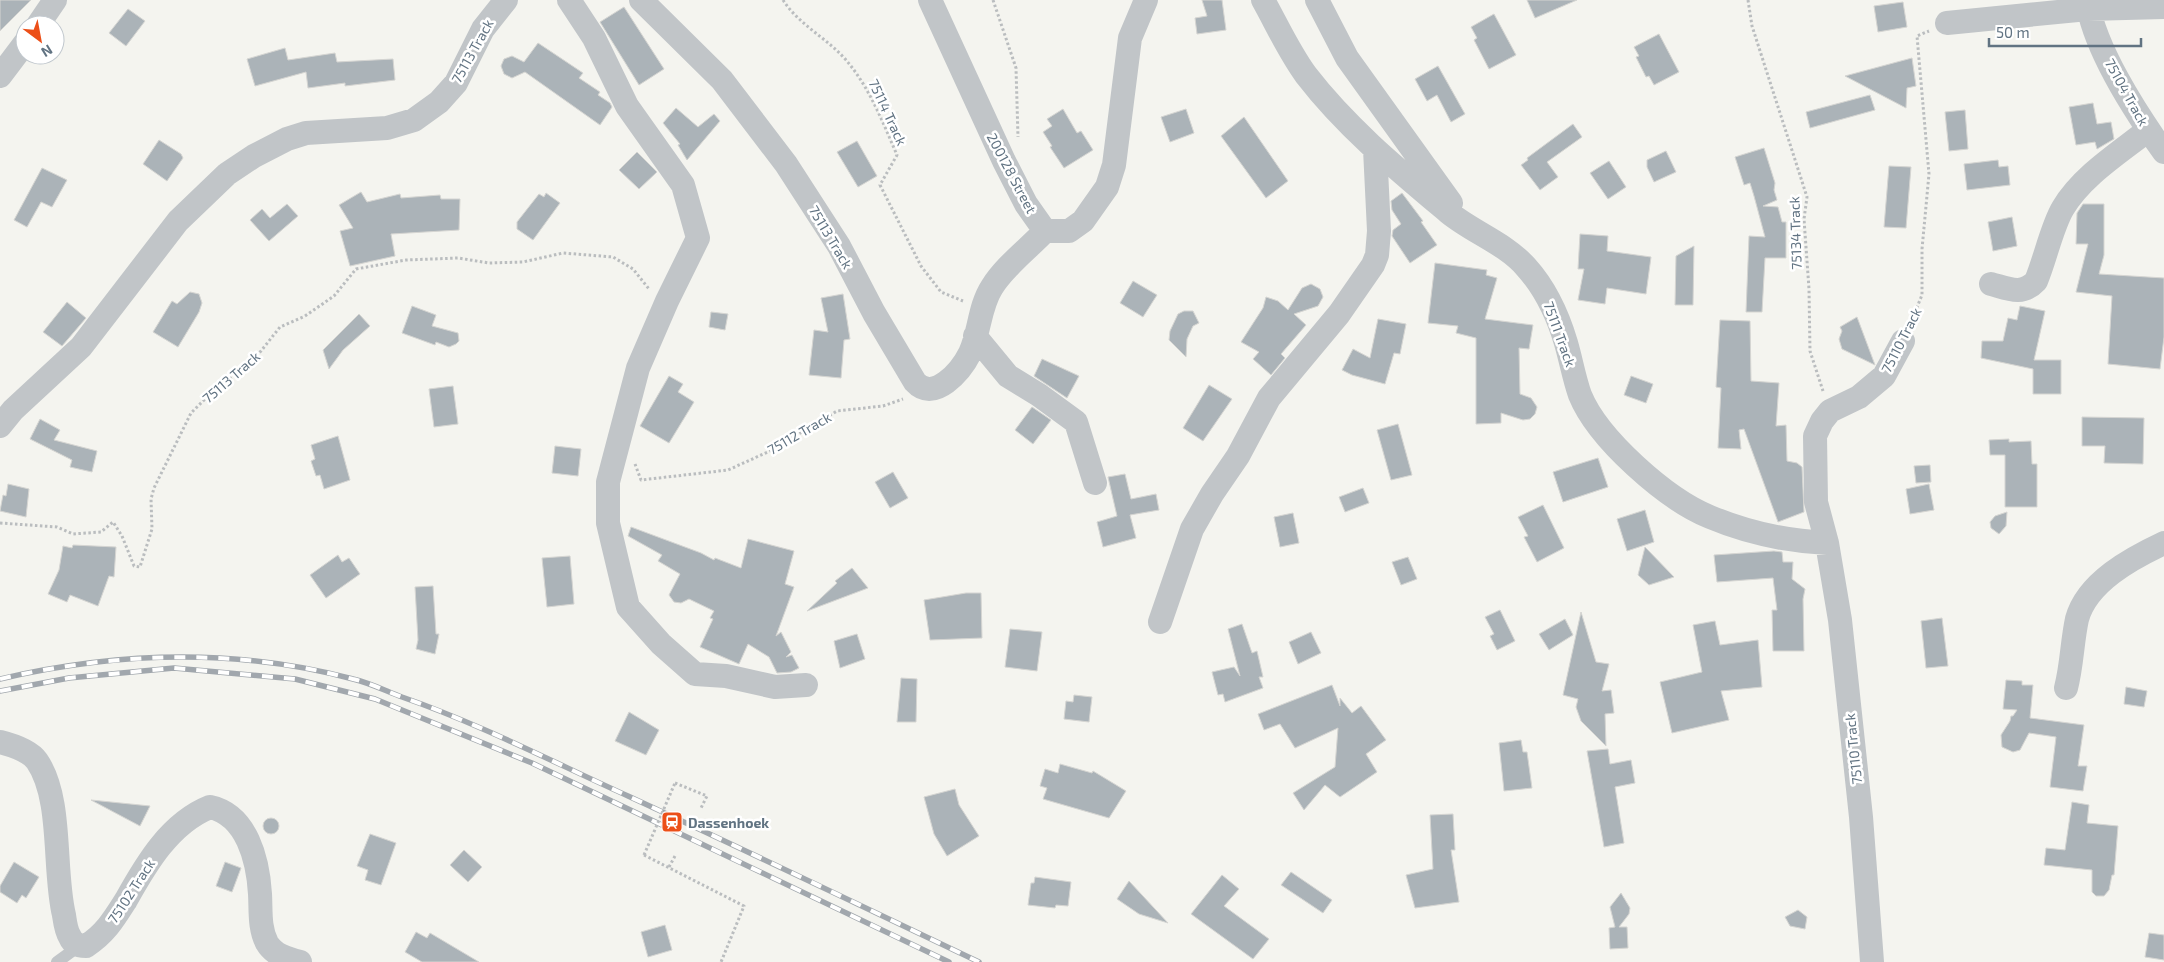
<svg xmlns="http://www.w3.org/2000/svg" width="2164" height="962" viewBox="0 0 2164 962" font-family="'Exo 2',sans-serif">
  <rect width="100%" height="100%" fill="#f4f4ef"/>
  <!-- building -->
  <path fill="#abb3b8" stroke="#d5d5d2" d="M0 0H31L0 31Z
    M1202 0H1222L1226 30 1197 34 1195 18 1207 16Z
    M1527 0H1577L1535 18Z
    M1903 2 1907 27 1878 32 1874 6Z
    M624 7 664 69 639 85 600 22Z
    M128 9 145 21 126 46 109 33Z
    M1494 14 1516 55 1489 69 1474 40 1477 38 1471 27Z
    M1659 34 1679 72 1654 85 1649 76 1646 77 1636 57 1639 56 1634 47Z
    M538 43 583 73 579 78 600 92 598 95 610 103 612 107 600 125 525 72 512 78 504 74 501 66 504 59 512 56 524 62Z
    M285 48 288 60 335 53 337 62 393 59 395 80 345 86V83L308 88 306 72 255 86 247 59Z
    M1912 58 1916 86 1907 88 1906 108 1845 76Z
    M1438 66 1465 114 1451 122 1437 95 1427 101 1415 79Z
    M1870 95 1875 110 1810 128 1806 112Z
    M2093 103 2097 124 2111 122 2114 139 2097 149 2095 142 2076 145 2069 107Z
    M676 108 698 127 714 114 720 121 687 160 678 145 680 144 663 123Z
    M1063 109 1077 133 1081 131 1093 150 1064 168 1050 147 1052 146 1043 132 1052 126 1047 119Z
    M1186 109 1194 133 1170 142 1161 117Z
    M1965 110 1968 149 1949 151 1945 112Z
    M1244 117 1288 181 1266 198 1221 136Z
    M1573 124 1582 137 1547 162 1558 177 1540 190 1521 165 1528 160 1527 158Z
    M159 140 181 154 183 158 167 181 143 164Z
    M857 141 877 176 858 187 837 152Z
    M1764 148 1775 183 1774 190 1777 200 1763 206 1778 207 1782 222H1786V258H1765L1762 312H1746L1749 236 1765 237 1754 196 1750 183 1744 185 1735 157Z
    M1666 151 1676 172 1654 182 1647 167V160Z
    M637 152 657 172 639 189 619 170Z
    M1998 160 1999 167 2008 166 2010 185 1967 190 1964 164Z
    M1609 161 1626 187 1608 199 1590 173Z
    M1889 166 1911 167 1906 228 1884 227Z
    M42 168 67 180 52 207 41 202 27 227 14 220Z
    M361 192 367 202 400 194 401 198 440 195 441 199H460L459 230 391 234 395 256 350 266 340 231 353 228 339 205Z
    M546 193 560 203 533 240 517 229V222L539 194 544 197Z
    M1402 193 1423 221 1421 222 1437 245 1410 263 1392 236 1393 230 1401 224 1392 210 1391 201Z
    M287 204 298 216 269 241 250 220 262 209 270 218Z
    M2083 204H2104V255L2099 274 2164 278V337L2160 369 2108 364 2112 296 2076 292 2088 244H2076L2077 213Z
    M2012 217 2017 246 1993 251 1988 222Z
    M1580 234 1608 236 1607 251 1651 257 1646 294 1607 288 1605 304 1578 300 1584 269H1578Z
    M1694 246 1693 305H1675L1676 256Z
    M1435 263 1487 270 1486 275 1497 278 1485 319 1533 325 1529 349 1519 348 1520 394 1531 398 1537 407 1535 414 1530 419 1523 420 1501 413V423L1476 424V338L1456 333 1458 326 1428 323Z
    M1133 281 1157 295 1143 317 1120 303Z
    M1311 284 1320 289 1323 297 1318 306 1294 314 1306 325 1281 354 1285 358 1271 375 1253 359 1259 352 1241 342 1263 308 1266 297 1278 301 1288 310 1302 288Z
    M190 292 199 294 202 303 199 312 178 347 153 332 172 301 177 304Z
    M843 294 850 339 844 340 841 378 809 375 814 330 828 332 821 298Z
    M67 302 86 318 62 346 43 332Z
    M412 306 436 315 432 326 458 333 459 341 456 344 449 347 436 342 435 345 402 333Z
    M2020 306 2045 311 2034 360H2061V394H2033V369L1981 358 1982 341H2003L2008 318 2017 320Z
    M1184 311H1193L1199 323 1193 326 1187 339 1186 357 1169 340 1170 331 1178 314Z
    M711 312 728 314 725 330 709 327Z
    M359 314 370 326 343 350 329 369 323 350Z
    M1857 317 1875 365 1842 349 1839 339 1842 331 1840 327Z
    M1378 319 1406 324 1400 354 1394 353 1385 384 1352 375 1342 370 1353 349 1370 358Z
    M1720 320 1750 321 1751 381 1779 383 1776 426 1786 425 1787 461 1797 463 1802 467 1804 512 1778 522 1744 429 1739 430 1741 449 1718 448 1721 388 1716 387Z
    M1042 359 1079 376 1067 398 1034 376Z
    M669 376 683 384 678 392 694 402 669 443 640 426Z
    M1631 376 1653 384 1646 403 1624 395Z
    M1209 385 1232 399 1203 441 1183 428Z
    M453 386 458 424 434 427 429 389Z
    M1032 407 1051 420 1033 444 1015 430Z
    M2082 417 2144 418 2143 464 2104 463 2105 446H2082Z
    M40 419 60 430 54 440 97 451 92 472 70 467 72 460 30 439Z
    M1398 424 1412 475 1391 480 1377 430Z
    M338 436 350 480 324 489 320 475 316 476 311 461 315 459 311 445Z
    M2009 439V442L2031 441 2032 464H2037V507H2005V455H1990L1989 440Z
    M555 446 581 449 578 476 552 473Z
    M1598 458 1608 487 1563 502 1553 472Z
    M1930 465 1931 482 1916 483 1914 466Z
    M893 472 908 498 890 508 875 482Z
    M1125 474 1131 499 1156 494 1159 510 1130 515 1136 538 1103 547 1097 522 1117 516 1108 477Z
    M8 484 29 489 26 517 0 511 3 495 6 496Z
    M1929 484 1934 510 1910 514 1906 489Z
    M1363 488 1369 503 1345 512 1339 497Z
    M1543 505 1564 548 1537 562 1524 537 1528 536 1518 517Z
    M1645 510 1654 542 1627 551 1617 519Z
    M2007 512 2006 526 1999 534 1991 528 1990 522 1995 516Z
    M1293 513 1299 543 1280 547 1274 517Z
    M631 527 701 553 714 560 715 558 741 568 748 539 794 551 785 584 794 587 776 636 781 632 791 652 786 657 792 655 799 668 791 672 777 673 769 657 748 644 739 664 700 647 713 619 710 618 714 611 689 599 681 603 674 602 669 595 680 574 658 561 662 555 628 536Z
    M73 545 116 547 114 577 109 576 98 606 70 595 67 602 48 594 59 570 63 546 72 548Z
    M1645 547 1674 577 1649 585 1638 575Z
    M1774 551 1782 552 1783 562H1793L1792 579 1805 589 1803 599 1804 651H1773L1772 610H1777L1773 578 1717 582 1714 555Z
    M338 555 342 562 349 558 360 574 326 598 310 575Z
    M570 556 574 604 547 607 542 558Z
    M1408 557 1417 579 1401 585 1392 562Z
    M852 568 868 588 807 611 837 583 835 581Z
    M433 586 436 634H439L435 654 416 649 418 640 415 587Z
    M966 593H981L982 638 930 640 924 600Z
    M1500 610 1515 641 1497 650 1490 636 1494 634 1485 617Z
    M1581 612 1596 662 1609 664 1602 691 1611 690 1614 713 1605 714 1606 746 1581 721 1576 707 1578 699 1563 695Z
    M1942 618 1948 666 1926 668 1921 621Z
    M1565 619 1573 635 1549 650 1539 634Z
    M1715 621 1720 645 1758 640 1762 687 1721 691 1729 720 1672 733 1660 682 1702 672 1693 625Z
    M1242 624 1252 653 1257 651 1263 677H1259L1263 688 1225 702 1223 694 1218 695 1212 672 1234 667 1240 676 1228 629Z
    M1010 629 1042 632 1037 671 1005 667Z
    M1311 632 1321 653 1298 664 1289 642Z
    M857 634 865 659 840 668 834 641Z
    M901 678 917 679 916 722H897Z
    M2006 680 2022 681V685H2033L2030 718 2084 725 2078 766H2087L2083 791 2050 787 2056 737 2029 733 2020 750 2013 752 2002 747 2001 735 2010 721 2011 716H2013L2017 710 2003 709Z
    M1332 685 1340 706V698L1352 713 1361 706 1386 740 1366 754 1377 772 1340 797 1325 785 1304 810 1293 793 1335 767 1338 728 1295 748 1280 724 1264 730 1258 714Z
    M2126 687 2147 691 2144 707 2124 704Z
    M1074 695 1092 697 1089 722 1064 719 1066 701 1073 702Z
    M629 712 659 730 646 755 615 741Z
    M1521 740 1523 752H1527L1532 788 1504 791 1499 743Z
    M1608 749 1610 764 1631 760 1635 783 1615 787 1624 843 1604 847 1587 751Z
    M1060 764 1092 773 1093 771 1126 791 1109 818 1043 799 1047 788 1040 786 1045 769 1058 773Z
    M955 789 959 805 979 836 947 856 934 834 924 797Z
    M91 800 150 806 140 826Z
    M2072 802 2089 805 2087 823 2118 826 2114 875H2112L2109 890 2104 896H2096L2092 892V870L2044 865 2046 848 2065 850Z
    M1453 814 1455 850H1451L1459 902 1415 908 1406 875 1433 869 1430 815Z
    M263 826a8 8 0 1 1 16 0a8 8 0 1 1-16 0Z
    M370 834 396 843 381 885 365 880 368 870 357 866Z
    M464 850 482 867 468 882 450 865Z
    M14 862 39 877 26 898 22 895 17 903 0 892V886Z
    M225 862 241 868 232 892 216 886Z
    M1291 872 1332 900 1323 913 1281 885Z
    M1222 875 1239 889 1224 906 1269 939 1253 959 1191 914Z
    M1035 877 1071 882 1068 906 1056 905 1055 908 1028 905 1031 883H1034Z
    M1129 881 1168 923 1139 914 1117 899Z
    M1621 893 1630 908 1629 914 1619 927H1627L1628 948 1610 949 1609 928 1615 927 1610 907Z
    M1798 910 1807 917 1805 929 1790 926 1785 917Z
    M665 925 672 950 648 957 641 932Z
    M416 932 427 938 430 933 479 962H422L405 952Z
    M2149 933 2164 935V960L2145 957Z"/>
  <g fill="none" stroke-linecap="round" stroke-linejoin="round">
    <!-- path -->
    <path stroke="#babdbf" stroke-width="3" stroke-dasharray="2.5 2.5" stroke-linecap="butt" d="M783 0C799 25 827 38 846 60 870 88 883 123 897 155L880 185 921 266 941 292 963 301
      M993 0 1016 68 1018 137
      M1748 0 1752 26 1807 197 1804 219 1809 289 1810 351 1823 391
      M1911 322 1922 295V249L1929 174 1917 36 1929 31
      M635 464 641 480 728 470 770 451 837 411 883 406 903 399
      M0 523 57 527 73 534 101 532 113 522 122 536 134 566 140 567 152 529 151 499 154 488 191 413 217 387 238 373 261 351 280 327 305 316 334 296 356 269 406 260 458 258 489 263 523 262 563 253 613 257 633 269 649 289
      M675 783 707 796 701 808
      M644 855 744 906 721 962
      M669 867 675 856"/>
    <!-- lane -->
    <path stroke="#c1c5c8" stroke-width="12" d="M57 962 79 946"/>
    <!-- street -->
    <path stroke="#c1c5c8" stroke-width="24" d="M569 0 594 38 627 106 683 185 698 238 667 301 638 368 608 482V523L628 607 661 644 695 674 726 676 775 687 806 685
      M641 0 722 80 786 164 839 246 874 313 915 382C934 403 961 371 970 353 980 332 979 307 992 287 1005 266 1028 249 1045 231
      M930 0 1004 161 1026 204 1045 231H1069L1083 221 1107 187 1114 165 1130 38 1146 0
      M1263 0C1277 25 1289 52 1306 75 1346 127 1398 170 1448 212 1472 232 1505 243 1526 267 1545 288 1558 316 1566 343 1571 360 1574 378 1580 395 1598 439 1666 499 1710 517 1748 533 1786 541 1827 543
      M1317 0 1347 58 1451 203
      M2087 0C2094 48 2136 113 2164 152
      M1947 23 2088 9 2164 7
      M38 25 55 0
      M0 76 25 43
      M1991 284C2009 289 2022 296 2036 281 2045 260 2052 226 2063 208 2082 176 2119 153 2148 130
      M975 336 1008 376 1039 395 1076 422 1095 483
      M0 426 13 410 81 347 178 221 227 174 254 156 287 139 306 133 387 128 414 120 439 102 456 83 483 29 506 0
      M1160 622 1192 529 1212 494 1238 456 1269 398 1339 314 1373 265 1377 255 1379 231 1375 149
      M2066 688C2072 665 2072 642 2077 619 2087 582 2132 558 2164 543
      M0 742C12 745 29 750 37 761 63 799 53 870 64 915 65 922 66 931 70 937 73 944 79 946 86 946 105 934 114 919 126 900 146 864 170 823 210 807 247 815 258 860 260 894 261 910 259 928 267 943 274 955 288 959 300 962
      M1872 962 1861 817 1840 620 1827 543 1816 502 1815 436 1822 421 1830 411 1859 397 1884 376 1903 341"/>
    <!-- rail casing -->
    <g stroke="#a1a7ad" stroke-width="5.5">
      <path id="rail" d="M0 679C116 652 237 648 353 679 370 683 386 691 402 697 480 724 553 762 628 796 745 850 862 906 979 962
        M0 691 69 678 174 668 295 679 375 699 532 763 949 962"/>
    </g>
    <!-- rail -->
    <use href="#rail" stroke="#fff" stroke-width="4" stroke-dasharray="11" stroke-linecap="butt"/>
    <!-- path-bridge -->
    <path stroke="#babdbf" stroke-width="3" stroke-dasharray="2.5 2.5" stroke-linecap="butt" d="M644 855 675 783"/>
  </g>
  <!-- icons -->
  <defs>
    <g id="station-square" transform="scale(1.125)"><rect x="-9" y="-9" width="18" height="18" rx="4" fill="#ec4f18" stroke="#fff"/><path d="M-3-6H3Q5-6 5-4V2Q5 4 3 4L4.5 6H3L1.5 4h-3L-3 6H-4.5L-3 4Q-5 4-5 2V-4Q-5-6-3-6ZM-3.5-4v3h7v-3ZM-3.5 1v1.5H-2V1ZM2 1v1.5H3.5V1Z" fill="#fff"/></g>
  </defs>
  <g fill-rule="evenodd">
    <use href="#station-square" x="672" y="822"/>
  </g>
  <g text-anchor="middle" dominant-baseline="central" stroke-width="5" stroke-linejoin="round" paint-order="stroke">
    <!-- street labels -->
    <g font-size="14" fill="#617382" stroke="#fff">
      <text transform="translate(472 51) rotate(-61)">75113 Track</text>
      <text transform="translate(2127 92) rotate(61)">75104 Track</text>
      <text transform="translate(888 112) rotate(65)">75114 Track</text>
      <text transform="translate(1012 173) rotate(62)">200128 Street</text>
      <text transform="translate(1795 233) rotate(-92)">75134 Track</text>
      <text transform="translate(831 237) rotate(59)">75113 Track</text>
      <text transform="translate(1560 334) rotate(70)">75111 Track</text>
      <text transform="translate(1901 340) rotate(-63)">75110 Track</text>
      <text transform="translate(231 377) rotate(-41)">75113 Track</text>
      <text transform="translate(799 433) rotate(-30)">75112 Track</text>
      <text transform="translate(1853 749) rotate(-96)">75110 Track</text>
      <text transform="translate(131 891) rotate(-57)">75102 Track</text>
    </g>
    <!-- poi labels -->
    <g font-size="14" font-weight="bold" fill="#617382" stroke="#fff" text-anchor="start">
      <text x="688" y="822">Dassenhoek</text>
    </g>
  </g>
  <!-- north arrow -->
  <g transform="translate(40 40) rotate(148)"><circle r="24" fill="#ffffff" stroke="#c0c7cd"/>
  <path d="M0-4L9 19L0 12L-9 19Z" fill="#ec4f18"/>
  <text y="-8" font-size="14" font-weight="bold" text-anchor="middle" fill="#617382">N</text>
  </g>
  <!-- scale -->
  <path d="M1989 38v8h152v-8" fill="none" stroke="#617382" stroke-width="2.5"/>
  <text x="1996" y="38" font-size="15" fill="#617382" stroke="#ffffff" stroke-width="4" paint-order="stroke">50 m</text>
</svg>
